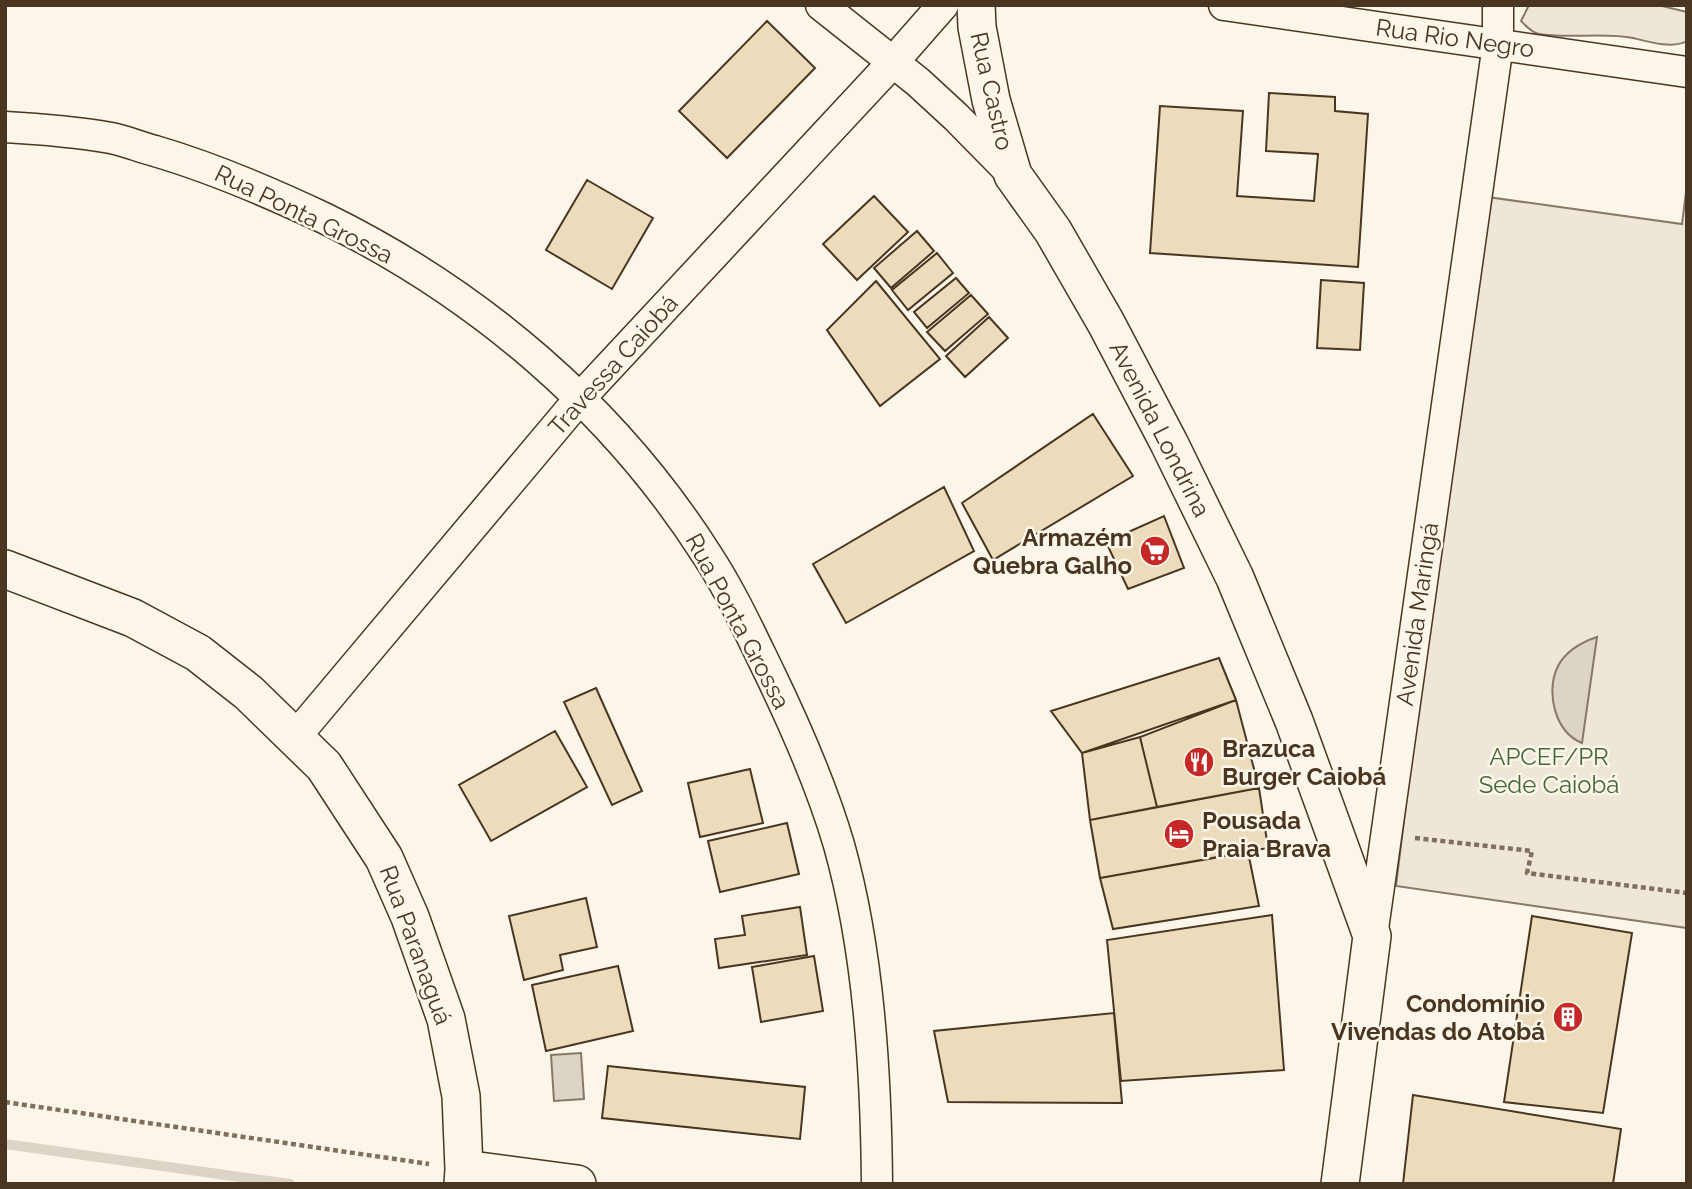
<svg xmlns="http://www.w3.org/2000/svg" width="1692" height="1189" viewBox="0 0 1692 1189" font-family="Raleway,sans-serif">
  <rect width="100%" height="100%" fill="#fbf6e9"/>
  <!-- green -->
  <path fill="#ede6d9" stroke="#887966" stroke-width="2" d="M1529 5H1658L1687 12V41C1673 49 1649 42 1633 38 1605 32 1567 39 1539 34 1532 33 1526 26 1521 21Z
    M1687 184V928L1396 886 1480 196 1682 224Z"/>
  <!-- water -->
  <path fill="#dcd4c6" stroke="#887966" stroke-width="2" d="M1597 637 1582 743C1555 732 1545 692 1558 666 1566 651 1582 642 1597 637Z
    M581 1053 584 1099 554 1101 551 1055Z"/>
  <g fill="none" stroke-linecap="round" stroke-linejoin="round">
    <!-- stream -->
    <path stroke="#dcd4c6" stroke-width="10" d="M5 1144 290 1184"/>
  </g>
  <!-- building -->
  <path fill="#ecdcbc" stroke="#4a3520" stroke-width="2" d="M767 21 815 68 727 158 679 111Z
    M1269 93 1335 97V111L1368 114 1358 267 1150 253 1160 106 1243 111 1237 196 1314 201 1318 154 1266 151Z
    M587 180 653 218 612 289 546 250Z
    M874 196 908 232 857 280 823 244Z
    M917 231 934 251 891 288 874 268Z
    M937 253 953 273 908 310 892 290Z
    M956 278 969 293 927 328 914 312Z
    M1321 280 1364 283 1360 350 1317 348Z
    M876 281 940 359 880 406 827 330Z
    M971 295 988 314 945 351 927 332Z
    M989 317 1008 338 965 377 946 356Z
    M1093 414 1133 476 993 560 962 503Z
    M944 487 974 551 846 623 813 564Z
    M1164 516 1184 568 1128 589 1106 542Z
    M1219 658 1236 700 1082 753 1051 711Z
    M596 688 642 791 612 805 564 702Z
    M1236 700 1259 788 1157 807 1140 737Z
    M555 731 587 787 491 841 459 785Z
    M1140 737 1157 807 1090 820 1082 753Z
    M750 769 763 823 700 837 688 783Z
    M1259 788 1268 848 1100 878 1090 820Z
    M787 823 799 874 720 892 708 841Z
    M1248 852 1259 906 1113 929 1100 878Z
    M586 898 597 947 560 955 563 970 524 980 509 916Z
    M800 907 807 955 719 968 715 939 745 935 742 916Z
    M1272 915 1284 1070 1121 1081 1107 940Z
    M1532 916 1632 933 1603 1113 1504 1102Z
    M814 956 823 1011 761 1022 752 967Z
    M618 966 633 1031 546 1051 532 985Z
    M1114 1013 1122 1103 948 1102 934 1031Z
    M608 1066 805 1087 800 1139 602 1118Z
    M1413 1095 1621 1129 1613 1184H1403Z"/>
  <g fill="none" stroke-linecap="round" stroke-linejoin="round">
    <!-- minor casing -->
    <g stroke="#4a3520" stroke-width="33">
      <path id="minor" d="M821 5 918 82 956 117 1013 175
        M1224 5 1687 72
        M5 127C41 129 76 132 111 138 126 141 140 147 155 151 213 168 269 192 324 218 479 294 614 409 707 555 732 593 751 635 771 676 797 730 822 787 839 845 869 952 876 1073 877 1184
        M296 736 581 397 893 62 943 5
        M1372 936 1498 44V5"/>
    </g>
    <!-- tertiary casing -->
    <g stroke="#4a3520" stroke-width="40">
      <path id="tertiary" d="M976 5 977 27 991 100 1013 175 1053 231 1106 323 1169 443 1235 578 1294 721 1372 936 1340 1184
        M5 569 133 618 198 653 249 693 324 766 384 858 410 917 446 1019 461 1096 464 1169 463 1184
        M464 1169 577 1184"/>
    </g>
    <!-- path -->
    <path stroke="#7f6f5c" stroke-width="4.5" stroke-dasharray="5 3.5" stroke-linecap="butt" d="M1415 838 1532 851 1527 873 1687 893
      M5 1102 429 1164"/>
    <!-- minor -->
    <use href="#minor" stroke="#fbf6e9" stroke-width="30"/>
    <!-- tertiary -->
    <use href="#tertiary" stroke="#fbf6e9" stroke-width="37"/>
  </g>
  <!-- icons -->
  <defs>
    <g id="supermarket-disc" transform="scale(1.575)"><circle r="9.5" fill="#c62828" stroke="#fbf6e9"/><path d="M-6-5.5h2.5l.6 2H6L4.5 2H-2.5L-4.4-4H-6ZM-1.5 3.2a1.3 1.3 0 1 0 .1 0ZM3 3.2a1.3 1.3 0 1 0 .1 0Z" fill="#fff"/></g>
    <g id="restaurant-disc" transform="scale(1.575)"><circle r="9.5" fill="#c62828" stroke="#fbf6e9"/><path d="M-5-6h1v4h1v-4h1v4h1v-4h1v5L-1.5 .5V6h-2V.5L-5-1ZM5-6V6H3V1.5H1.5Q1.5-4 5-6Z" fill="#fff"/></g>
    <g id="hotel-disc" transform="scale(1.575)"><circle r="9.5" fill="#c62828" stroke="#fbf6e9"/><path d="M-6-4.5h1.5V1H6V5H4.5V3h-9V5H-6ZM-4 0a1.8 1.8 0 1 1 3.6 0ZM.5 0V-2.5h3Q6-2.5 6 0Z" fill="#fff"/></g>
    <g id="building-disc" transform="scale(1.575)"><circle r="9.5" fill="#c62828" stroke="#fbf6e9"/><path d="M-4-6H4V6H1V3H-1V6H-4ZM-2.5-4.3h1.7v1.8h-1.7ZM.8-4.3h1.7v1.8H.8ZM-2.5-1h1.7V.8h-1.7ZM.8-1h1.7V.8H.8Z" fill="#fff"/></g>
  </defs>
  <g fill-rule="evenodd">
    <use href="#supermarket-disc" x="1155" y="551"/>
    <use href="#restaurant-disc" x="1199" y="762"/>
    <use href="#hotel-disc" x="1179" y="834"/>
    <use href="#building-disc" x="1568" y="1017"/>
  </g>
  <g text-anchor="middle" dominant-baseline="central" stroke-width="5" stroke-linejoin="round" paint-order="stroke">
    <!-- street labels -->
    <g font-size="24" fill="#4a3520" stroke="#fbf6e9">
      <text transform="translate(1455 38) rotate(8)">Rua Rio Negro</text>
      <text transform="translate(992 91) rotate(77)">Rua Castro</text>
      <text transform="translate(304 214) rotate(26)">Rua Ponta Grossa</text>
      <text transform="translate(613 365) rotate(-48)">Travessa Caiobá</text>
      <text transform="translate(1160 429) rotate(63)">Avenida Londrina</text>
      <text transform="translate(1417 614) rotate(-82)">Avenida Maringá</text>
      <text transform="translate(738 621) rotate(62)">Rua Ponta Grossa</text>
      <text transform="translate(416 945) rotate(70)">Rua Paranaguá</text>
    </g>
    <!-- poi labels -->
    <g font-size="24" font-weight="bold" fill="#4a3520" stroke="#fbf6e9" text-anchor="end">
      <text x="1132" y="537">Armazém<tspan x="1132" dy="28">Quebra Galho</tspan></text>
      <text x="1222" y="748" text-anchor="start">Brazuca<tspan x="1222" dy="28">Burger Caiobá</tspan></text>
      <text x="1202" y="820" text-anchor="start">Pousada<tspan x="1202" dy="28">Praia Brava</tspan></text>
      <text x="1545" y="1003">Condomínio<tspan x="1545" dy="28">Vivendas do Atobá</tspan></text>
    </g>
    <!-- park labels -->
    <g font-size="24" fill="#436837" stroke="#fbf6e9">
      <text x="1549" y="756">APCEF/PR<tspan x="1549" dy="28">Sede Caiobá</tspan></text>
    </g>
  </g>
  <!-- border -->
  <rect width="1692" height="1189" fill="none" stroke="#4a3520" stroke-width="14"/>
</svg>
